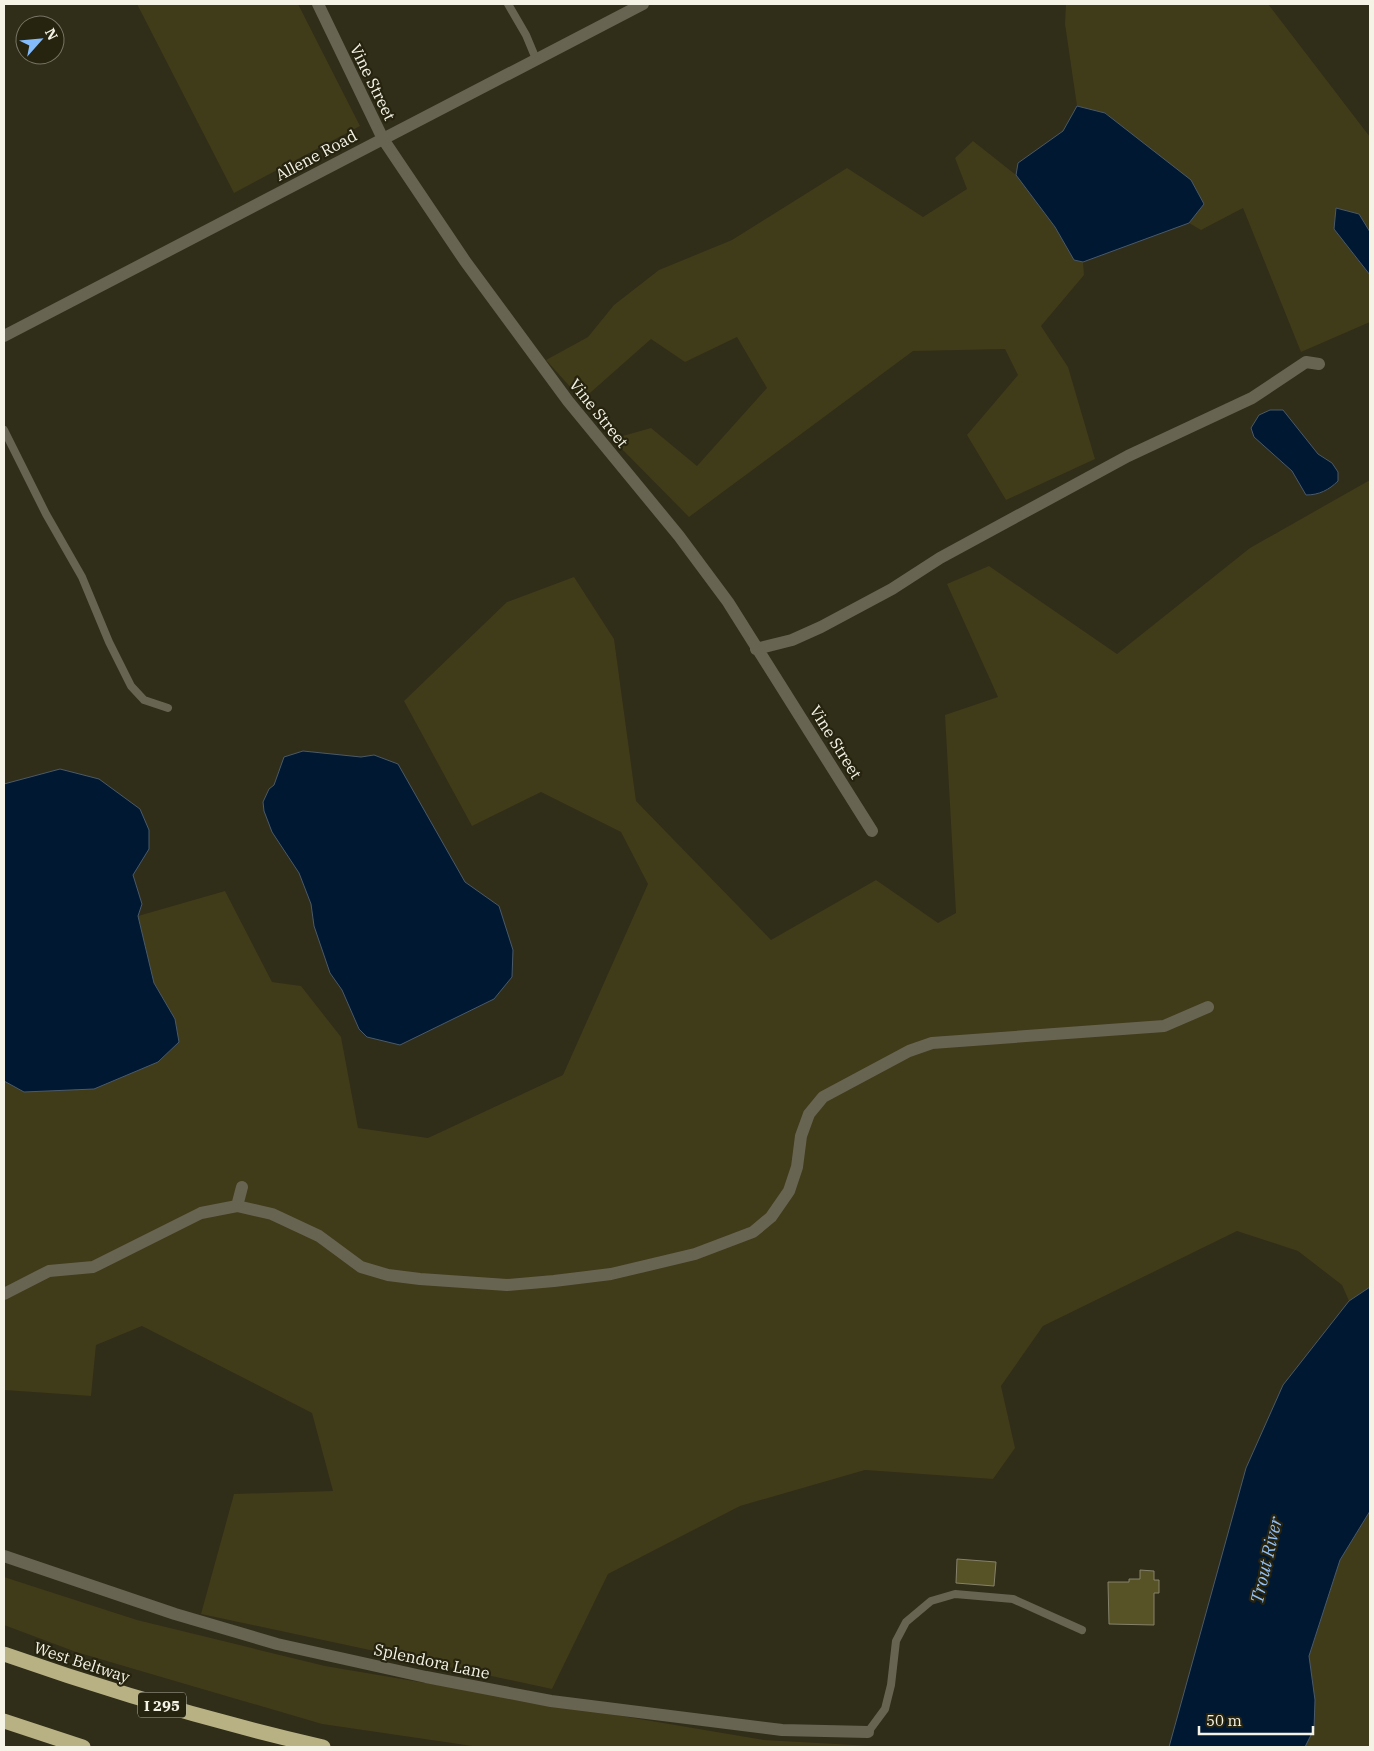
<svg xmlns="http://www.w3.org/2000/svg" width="1374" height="1751" viewBox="0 0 1374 1751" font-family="'IBM Plex Serif',serif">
  <rect width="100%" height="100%" fill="#302d19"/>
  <!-- green -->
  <path fill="#403b19" d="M137 4H298L360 126 234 193Z
    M1066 4H1268L1370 137V232L1359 214 1336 208 1334 229 1370 275V322L1301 352 1243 208 1201 230 1189 223 1204 204 1106 113 1077 106 1065 24Z
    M973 141 1016 175 1055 227 1074 260 1083 262 1084 275 1041 326 1068 367 1095 459 1006 500 967 435 1018 375 1005 349 913 351 689 517 612 439 651 428 697 466 767 388 737 337 685 362 651 339 582 400 546 360 588 337 614 305 659 270 732 240 847 168 923 217 967 189 955 158Z
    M1370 480V1287L1349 1301 1342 1285 1298 1251 1237 1231 1043 1326 1001 1386 1015 1448 993 1479 865 1470 740 1506 608 1574 552 1689 201 1614 234 1494 333 1491 312 1413 142 1326 96 1345 91 1396 4 1390V1081L24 1092 158 1062 179 1042 175 1019 154 983 138 916 225 891 272 982 301 986 341 1037 358 1128 428 1138 563 1075 648 884 621 832 541 792 472 826 404 701 507 602 574 577 614 639 636 801 771 940 876 880 938 923 956 913 945 715 998 697 947 584 989 566 1117 654 1250 548Z
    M1370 1511V1747H1305L1314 1729 1315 1700 1309 1656 1340 1560Z
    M4 1577 137 1620 325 1666 764 1740 890 1747H479L322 1724 76 1652 4 1625Z"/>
  <!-- water -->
  <path fill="#011833" stroke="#4a5a69" d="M1077 106 1105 113 1191 180 1204 204 1189 223 1083 262 1074 260 1055 227 1016 175 1018 163 1063 131Z
    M1336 208 1359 214 1370 232V275L1334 229Z
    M1270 410H1283L1318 454 1332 463 1338 472V481C1329 490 1319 495 1306 495L1292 471 1254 437 1251 428 1259 415Z
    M303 751 361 757 374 755 398 764 465 882 499 906 513 950 512 977 494 999 400 1045 367 1037 359 1029 342 990 330 973 314 926 311 904 299 873 272 832 264 811 263 802 269 789 274 785 284 757Z
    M60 769 99 779 140 809 149 830V849L133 875 142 904 138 916 154 983 175 1019 179 1042 158 1062 94 1089 24 1092 4 1081V784Z
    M1370 1287V1511L1340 1560 1309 1656 1315 1700 1314 1729 1305 1747H1169L1246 1468 1283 1385 1349 1301Z"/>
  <!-- building -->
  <path fill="#585227" stroke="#85826b" d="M957 1559 996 1562 994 1586 956 1583Z
    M1140 1570 1154 1571V1580H1159V1593H1154V1625L1109 1624 1108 1582H1129V1579H1140Z"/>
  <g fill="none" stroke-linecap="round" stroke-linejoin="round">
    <!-- service -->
    <path stroke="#676452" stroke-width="8" d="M508 4 526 35 536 59
      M4 430 46 514 82 577 109 642 131 686 144 700 168 708
      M868 1732 885 1709 891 1685 896 1641 906 1622 931 1601 955 1594 1013 1599 1082 1630"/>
    <!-- minor -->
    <path stroke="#676452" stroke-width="12" d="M318 4 383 139 465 261 568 401 679 536 728 602 872 831
      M4 336 643 4
      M756 649 792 640 821 627 892 589 940 558 1128 456 1252 398 1306 362 1319 364
      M237 1206 242 1187
      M4 1294 49 1271 93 1267 201 1213 237 1206 272 1214 319 1236 361 1267 388 1275 420 1279 507 1285 554 1281 611 1274 695 1254 753 1232 771 1217 789 1191 797 1167 801 1136 809 1114 823 1097 909 1051 932 1043 1164 1026 1208 1007
      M4 1556 175 1614 277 1644 426 1677 551 1701 782 1730 868 1732"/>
    <!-- motorway -->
    <path stroke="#b8b184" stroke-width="15" d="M4 1654C109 1691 215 1722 323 1747
      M4 1721 83 1747"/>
  </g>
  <g text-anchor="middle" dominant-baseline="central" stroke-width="4.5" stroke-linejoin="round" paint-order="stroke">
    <!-- shield labels -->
    <rect fill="#26230f" stroke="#b6b5a6" stroke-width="1" x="138" y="1692.5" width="48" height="25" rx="4"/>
    <g font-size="15" font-weight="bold" fill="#f4f3e6">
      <text x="162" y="1705">I 295</text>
    </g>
    <!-- street labels -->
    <g font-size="16" fill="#f4f3e6" stroke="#26230f">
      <text transform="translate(373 82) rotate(64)">Vine Street</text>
      <text transform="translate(316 155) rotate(-28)">Allene Road</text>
      <text transform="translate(599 413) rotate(51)">Vine Street</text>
      <text transform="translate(836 742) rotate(58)">Vine Street</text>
      <text transform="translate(432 1661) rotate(12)">Splendora Lane</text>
      <text transform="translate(82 1662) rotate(18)">West Beltway</text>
    </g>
    <!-- water labels -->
    <g font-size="18" font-style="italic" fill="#94c2f8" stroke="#26230f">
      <text transform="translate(1266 1560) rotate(-77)">Trout River</text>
    </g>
  </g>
  <!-- border -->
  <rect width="1374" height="1751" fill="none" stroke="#f4f3e6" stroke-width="10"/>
  <!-- north arrow -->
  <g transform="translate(40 40) rotate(63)"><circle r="24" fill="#26230f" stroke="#787665"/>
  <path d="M0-4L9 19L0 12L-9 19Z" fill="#84bbfb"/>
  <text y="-8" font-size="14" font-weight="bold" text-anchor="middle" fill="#f4f3e6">N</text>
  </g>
  <!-- scale -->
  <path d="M1199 1726v8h114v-8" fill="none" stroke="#f4f3e6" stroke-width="2.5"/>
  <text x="1206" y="1726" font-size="15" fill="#f4f3e6" stroke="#26230f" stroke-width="4" paint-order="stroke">50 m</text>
</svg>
